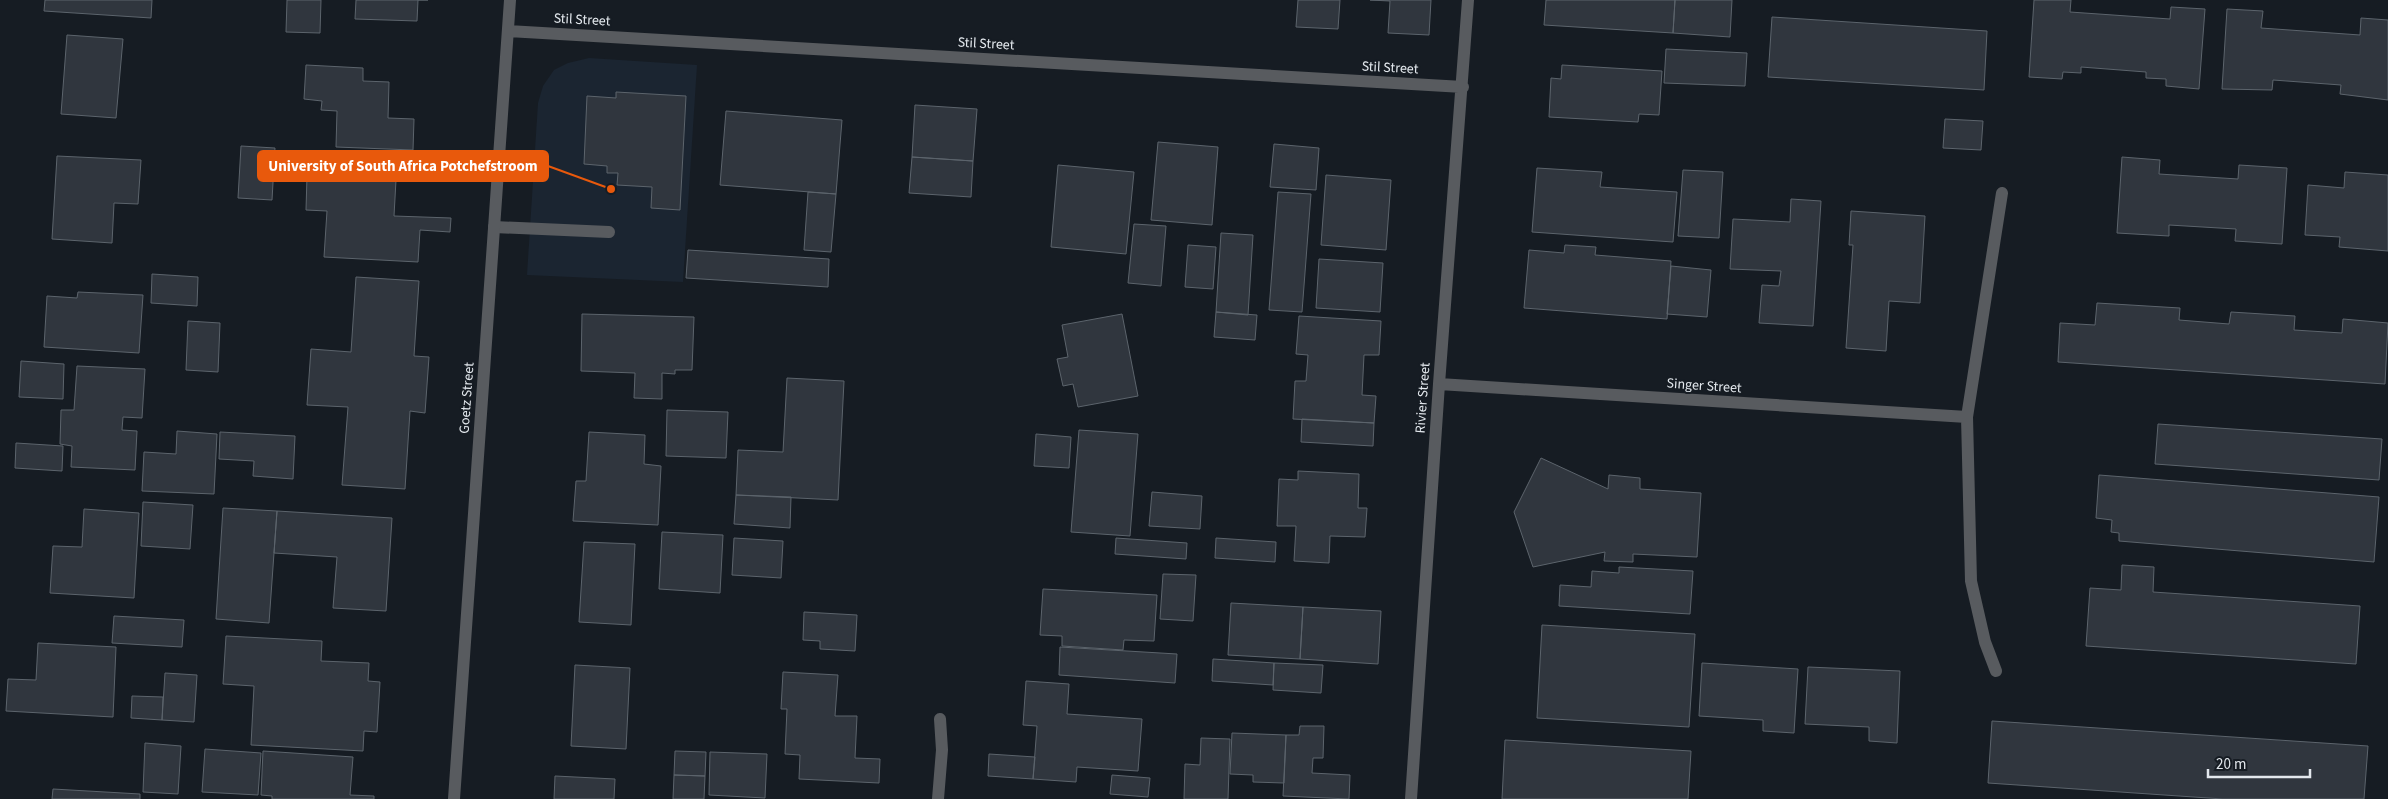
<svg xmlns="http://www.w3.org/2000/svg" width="2388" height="799" viewBox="0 0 2388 799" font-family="'Source Sans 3',sans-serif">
  <rect width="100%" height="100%" fill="#161c23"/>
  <!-- built -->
  <path fill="#1b2531" d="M589 58 697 65 683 282 527 275 538 103 543 86 554 70 568 63Z"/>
  <!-- building -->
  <path fill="#30363e" stroke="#5c646c" d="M45 0H152L151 18 44 11Z
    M287 0H321L320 33 286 32Z
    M356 0H428H418L417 21 355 19Z
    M1298 0H1340L1338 29 1296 27Z
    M1370 0H1431L1429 35 1388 33 1390 1Z
    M1546 0H1675L1673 33 1544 25Z
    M1675 0H1732L1730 37 1673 33Z
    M2034 0H2071L2070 12 2170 19 2171 7 2205 9 2199 89 2166 86V79L2146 78V72L2081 67V73L2063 72 2062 79 2029 77Z
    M2227 9 2263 11 2261 28 2360 35 2361 18 2388 20V100L2340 94 2341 85 2273 80 2272 90 2222 89Z
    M1772 17 1987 31 1984 90 1768 77Z
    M67 35 123 39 116 118 61 114Z
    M1666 49 1747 53 1745 86 1664 83Z
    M306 65 363 68V81L389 82 388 118 414 119 413 150 336 147 337 111 321 110 322 101 304 99Z
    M1562 65 1662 71 1659 115 1639 114 1638 122 1549 117 1551 78 1561 79Z
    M616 92 686 96 680 210 651 208 652 187 617 185 618 173H607V166L584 164 587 96 616 98Z
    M915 105 977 109 973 161 912 157Z
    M726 111 842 120 836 194 720 185Z
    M1945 119 1983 121 1981 150 1943 148Z
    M1158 142 1218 147 1212 225 1151 220Z
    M1274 144 1319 148 1316 190 1270 187Z
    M241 146 275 148 272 200 238 198Z
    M57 156 141 160 138 204 114 203 112 243 52 239Z
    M912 157 973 161 971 197 909 193Z
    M2122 157 2160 160 2159 174 2238 179 2239 165 2287 168 2282 244 2235 241 2236 229 2169 225V236L2117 233Z
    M1058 165 1134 172 1126 254 1051 247Z
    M1537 168 1602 172 1600 187 1677 192 1673 242 1532 232Z
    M1683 170 1723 172 1719 238 1678 236Z
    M2345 172 2388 175V251L2339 247 2340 237 2305 235 2308 185 2344 188Z
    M1326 175 1391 180 1386 250 1321 245Z
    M307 176 396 180 394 216 451 218 450 232 420 230 418 262 324 257 327 211 306 210Z
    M808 192 836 194 831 252 804 250Z
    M1278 192 1311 194 1302 312 1269 310Z
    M1791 199 1821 201 1813 326 1759 323 1762 285 1779 286 1781 271 1730 269 1733 219 1790 222Z
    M1851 211 1925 216 1920 303 1889 301 1886 351 1846 348 1853 245H1849Z
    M1134 224 1166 226 1161 286 1128 283Z
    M1221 233 1253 235 1248 315 1216 312Z
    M1188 245 1216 247 1213 289 1185 287Z
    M1565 245 1596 247 1595 255 1671 261 1667 319 1524 308 1529 250 1564 253Z
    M688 250 829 259 828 287 686 278Z
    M1319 259 1383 263 1380 312 1316 308Z
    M1671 266 1711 270 1707 317 1667 314Z
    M152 274 198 277 197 306 151 303Z
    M356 277 419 281 414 356 429 357 425 413 410 411 405 489 342 485 348 407 307 405 311 349 351 352Z
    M78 292 143 295 139 353 44 347 47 296 77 298Z
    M2097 303 2180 308 2179 320 2229 324 2231 312 2295 316 2294 330 2342 333 2343 319 2388 323 2385 384 2058 362 2060 323 2095 325Z
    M1216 312 1257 315 1255 340 1214 337Z
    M582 314 694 317 692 370H675V374L662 373V399L634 398 635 373 581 371Z
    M1122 314 1138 396 1078 407 1073 384 1063 386 1057 359 1068 357 1062 325Z
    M1299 316 1381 321 1379 355H1364L1362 395 1376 396 1374 423 1293 419 1295 381H1306L1308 355 1296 354Z
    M188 321 220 323 218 372 186 370Z
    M21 361 64 364 63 399 19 397Z
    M77 366 145 369 142 418 123 417 122 430 137 431 135 470 71 467 72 446 60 444 61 410H74Z
    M787 378 844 381 838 500 736 495 738 450 783 452Z
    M667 410 728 412 726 458 666 456Z
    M1302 419 1374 423 1373 446 1301 442Z
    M2158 424 2382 439 2379 480 2155 464Z
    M1079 430 1138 434 1130 536 1071 532Z
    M177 431 217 434 214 494 142 491 144 452 176 454Z
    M220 432 295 436 293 479 253 476 254 461 219 459Z
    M589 432 645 435 644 464 661 466 658 525 573 521 576 481H586Z
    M1036 434 1071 437 1069 468 1034 466Z
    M16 443 63 446 62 471 15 468Z
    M1541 458 1608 489 1609 475 1640 478V489L1701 493 1697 557 1633 554V562L1604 561 1605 552 1533 567 1514 512Z
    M1298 471 1359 474 1358 508H1367L1365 537 1330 536 1329 563 1294 561 1296 526H1277L1279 479 1298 480Z
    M2099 475 2379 497 2374 562 2119 541V533L2111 532 2112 520 2096 518Z
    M1152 492 1202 496 1200 529 1149 526Z
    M736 495 791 497 790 528 734 524Z
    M143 502 193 505 190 549 141 546Z
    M223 508 277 511 269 623 216 619Z
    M84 509 139 513 134 598 50 593 53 546 82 547Z
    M277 511 392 518 386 611 333 608 337 557 274 553Z
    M662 532 723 535 720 593 659 589Z
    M734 538 783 541 781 578 732 575Z
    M1116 538 1187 543 1186 559 1115 554Z
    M1216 538 1276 542 1275 562 1215 558Z
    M584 542 635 544 631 625 579 622Z
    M2122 565 2154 567 2153 592 2360 606 2356 664 2086 646 2090 588 2121 590Z
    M1619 567 1693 571 1690 614 1559 606 1560 585 1591 587 1592 571 1619 573Z
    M1163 574 1196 575 1193 621 1160 619Z
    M1043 589 1157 595 1154 641 1124 640 1123 650 1062 646V636L1040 635Z
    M1231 603 1303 607 1300 659 1228 655Z
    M1303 607 1381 611 1378 664 1300 659Z
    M804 612 857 615 855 651 820 649V641L803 640Z
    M114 616 184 620 182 647 112 643Z
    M1542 625 1695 634 1689 727 1537 718Z
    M226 636 322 641 321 661 369 663 368 681 380 682 377 732 364 731 363 751 251 745 254 686 223 684Z
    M38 643 116 647 113 717 6 711 8 679 36 680Z
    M1060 647 1177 654 1175 683 1059 675Z
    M1213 659 1274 663 1273 685 1212 681Z
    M1274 663 1323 665 1321 693 1273 690Z
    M1702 663 1798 669 1794 733 1763 731V720L1699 716Z
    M575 665 630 668 626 749 571 746Z
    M1808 667 1900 671 1897 743 1869 741V727L1805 724Z
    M783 672 838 675 835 716H857L855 758 880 759 879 783 799 779 800 755 785 754 787 709H781Z
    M165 673 197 675 194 722 162 720Z
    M1026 681 1069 684 1067 714 1142 719 1138 771 1077 767 1076 782 1033 779 1037 726 1023 725Z
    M132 696 163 697 162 720 131 718Z
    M1992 721 2368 746 2364 799H2223L1988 783Z
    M1300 726H1324L1323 758H1313L1312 773 1350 775 1349 799 1283 796 1286 735H1299Z
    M1232 733 1286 735 1284 783 1253 782V775L1230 774Z
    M1201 738 1230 739 1228 799H1184L1185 764 1200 765Z
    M1505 740 1691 751 1688 799H1502Z
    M145 743 181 746 178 794 143 792Z
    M205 749 261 753 258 795 202 792Z
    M263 751 353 757 350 795 374 796V799H272V796L261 795Z
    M675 751 706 752 705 776 674 775Z
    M710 752 767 754 765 798 709 795Z
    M989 754 1035 757 1033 779 988 776Z
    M674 775 705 776 704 799H673Z
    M1112 775 1150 778 1148 797 1110 794Z
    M555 776 615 779 614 799H554Z
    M53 789 140 794V799H52Z"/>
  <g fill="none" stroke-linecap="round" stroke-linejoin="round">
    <!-- lane -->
    <path stroke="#585b5f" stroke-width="12" d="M494 227 609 232"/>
    <!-- street -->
    <path stroke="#585b5f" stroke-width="12" d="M508 31 1463 87
      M1439 384 1967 417
      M1996 671 1985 642 1971 581 1967 417 2002 193
      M454 799 510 0
      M938 799 942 750 940 719
      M1411 799 1439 384 1468 0"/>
  </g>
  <g text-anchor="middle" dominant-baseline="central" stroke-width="4" stroke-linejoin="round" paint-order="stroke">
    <!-- street labels -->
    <g font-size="14" fill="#e3e8ed" stroke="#161c23">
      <text transform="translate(582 20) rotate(3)">Stil Street</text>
      <text transform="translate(986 44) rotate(3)">Stil Street</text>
      <text transform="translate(1390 68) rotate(3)">Stil Street</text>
      <text transform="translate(1704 386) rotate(4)">Singer Street</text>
      <text transform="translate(467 398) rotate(-86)">Goetz Street</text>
      <text transform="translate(1423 398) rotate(-86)">Rivier Street</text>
    </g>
  </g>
  <!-- callouts -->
  <path fill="none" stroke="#e8590c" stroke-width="2" d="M611 189L548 166"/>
  <circle fill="#e8590c" stroke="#161c23" stroke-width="2" cx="611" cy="189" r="5"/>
  <rect fill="#e8590c" stroke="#e8590c" stroke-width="2" x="258" y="151" width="290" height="30" rx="5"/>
  <g font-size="15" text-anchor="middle" font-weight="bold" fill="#fff">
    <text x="403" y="171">University of South Africa Potchefstroom</text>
  </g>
  <!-- scale -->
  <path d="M2208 769v8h102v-8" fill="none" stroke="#e3e8ed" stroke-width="2.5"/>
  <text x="2216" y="769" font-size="15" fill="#e3e8ed" stroke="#161c23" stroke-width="4" paint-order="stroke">20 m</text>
</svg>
